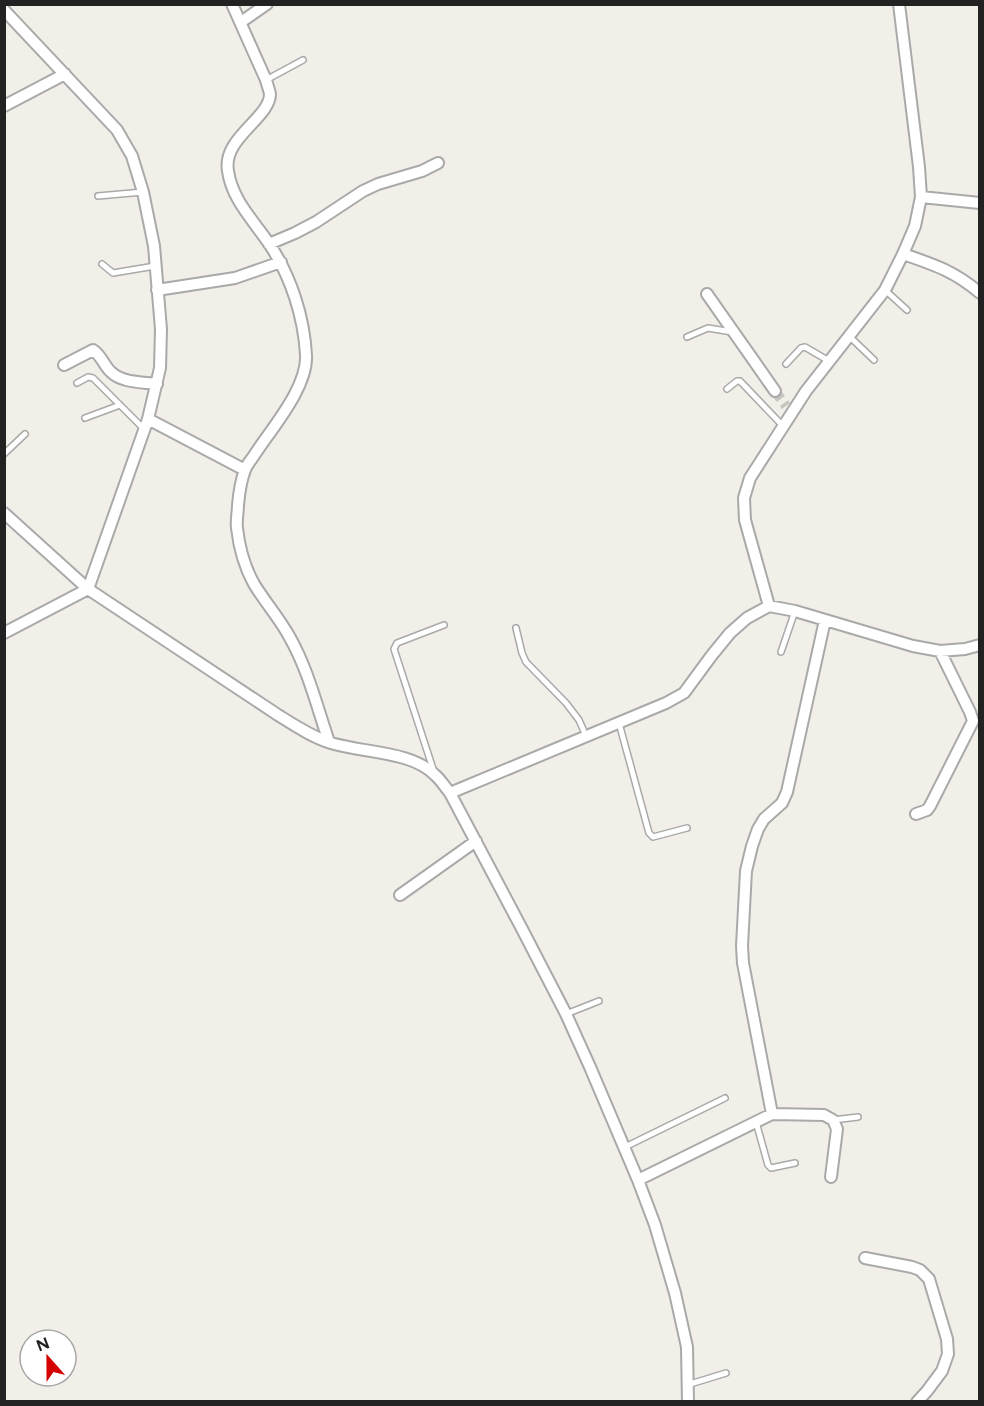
<svg xmlns="http://www.w3.org/2000/svg" width="984" height="1406" viewBox="0 0 984 1406" font-family="Figtree,sans-serif">
  <rect width="100%" height="100%" fill="#f2efe9"/>
  <g fill="none" stroke-linecap="round" stroke-linejoin="round">
    <!-- minor-tunnel -->
    <path stroke="#c8c6c1" stroke-width="10" stroke-dasharray="10 5" stroke-linecap="butt" d="M775 391 786 406"/>
    <!-- service casing -->
    <g stroke="#a9a9a9" stroke-width="8">
      <path id="service" d="M266 80 303 60
        M98 196 143 192
        M102 264 113 273 155 266
        M885 290 907 310
        M849 336 874 360
        M687 337 708 328 732 332
        M786 364 801 348 805 347 829 361
        M77 383 88 377 93 378 144 429
        M727 389 737 381H740L783 426
        M85 418 120 405
        M4 454 25 434
        M516 628 522 653 526 662 566 703 579 720 586 736
        M781 652 795 611
        M619 723 649 833 653 837 687 828
        M434 772 394 649 397 643 444 625
        M566 1014 599 1001
        M833 1120 858 1117
        M756 1122 768 1165 771 1168 795 1163
        M625 1147 725 1098
        M687 1385 726 1373"/>
    </g>
    <!-- minor casing -->
    <g stroke="#a9a9a9" stroke-width="14">
      <path id="minor" d="M232 4 266 80C267 84 269 89 270 94 270 118 222 138 228 171 232 200 254 221 270 245 291 277 304 317 306 355 308 387 272 428 255 454 252 459 247 464 245 470 241 480 239 494 238 505 238 512 236 520 237 528 239 546 245 568 254 584 265 602 279 618 289 636 308 669 317 707 329 742
        M4 10 117 130 132 156 143 192 154 246 161 329 160 368 148 419 88 589 4 633
        M241 22 267 4
        M4 106 65 74
        M921 197 980 203
        M269 244 295 233 316 222 363 191 378 184 422 171 438 163
        M903 254C935 265 954 271 980 293
        M157 290 235 278 281 262
        M707 294 775 391
        M64 365 93 350C102 356 104 366 111 372 122 383 143 382 157 384
        M148 419 245 470
        M4 513 88 589 278 715C294 725 312 737 331 743 363 753 412 751 435 775 441 780 445 787 450 793L521 927 566 1014 590 1067 638 1180 655 1225 675 1293 687 1347 688 1402
        M769 606 745 520 744 498 750 478 806 391 885 290 903 254 915 226 921 197 919 167 899 4
        M450 793 666 703 684 693 712 655 730 633 747 618 769 606 795 611 913 646 940 651 965 649 980 645
        M916 814 927 810 930 806 973 721 970 712 940 651
        M400 895 476 841
        M772 1114 743 963 742 946 746 871 752 846 758 829 764 819 782 803 787 792 825 620
        M638 1180 772 1114 824 1115 833 1120 837 1129 831 1177
        M865 1258 912 1267 920 1270 929 1279 947 1339 948 1354 942 1371 927 1391 917 1402"/>
    </g>
    <!-- service -->
    <use href="#service" stroke="#fff" stroke-width="5"/>
    <!-- minor -->
    <use href="#minor" stroke="#fff" stroke-width="10"/>
  </g>
  <!-- border -->
  <rect width="984" height="1406" fill="none" stroke="#222222" stroke-width="12"/>
  <!-- north arrow -->
  <g transform="translate(48 1358) rotate(339)"><circle r="28" fill="#ffffff" stroke="#a7a7a7" stroke-width="1.5"/>
  <path d="M0-4.5L10 22L0 15L-10 22Z" fill="#d40000"/>
  <text y="-9" font-size="16" font-weight="bold" text-anchor="middle" fill="#222222">N</text>
  </g>
</svg>
